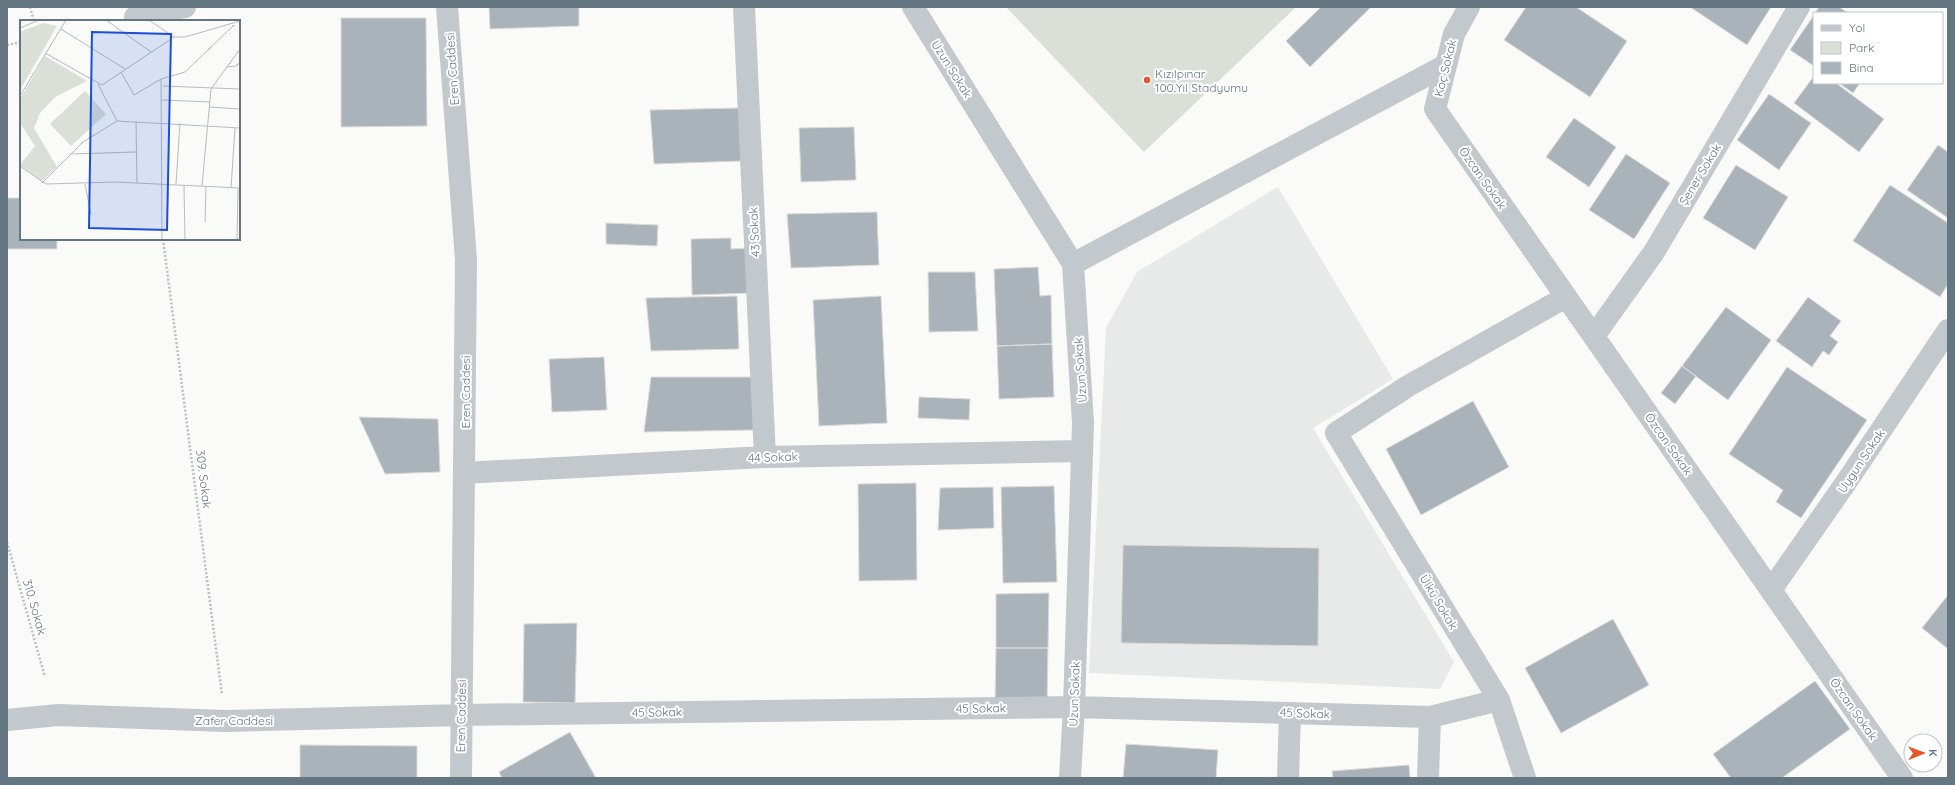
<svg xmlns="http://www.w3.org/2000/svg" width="1955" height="785" viewBox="0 0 1955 785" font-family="Quicksand,sans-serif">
  <rect width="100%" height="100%" fill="#fafaf8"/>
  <!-- built -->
  <path fill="#e8e9e9" d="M1278 187 1393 379 1313 428 1454 662 1440 689 1089 673 1106 328 1137 272Z"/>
  <!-- green -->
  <path fill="#dadfd7" d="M1006 7H1296L1144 152Z"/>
  <!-- building -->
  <path fill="#aab3b9" stroke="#dcdcda" d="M489 7H579V26L490 29Z
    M1321 7H1371L1310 67 1286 41Z
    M1526 7H1576L1627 41 1590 97 1504 40Z
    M1690 7H1771L1747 45Z
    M1819 7H1839L1848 13H1815Z
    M1814 15V66L1790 50Z
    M341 18H426L427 126 341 127Z
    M1814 76V83H1836L1884 119 1859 152 1794 103Z
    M1839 83H1860L1853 93Z
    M1769 94 1811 123 1779 170 1737 140Z
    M740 108 742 161 654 164 650 110Z
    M1574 118 1616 147 1589 187 1546 157Z
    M854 127 856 180 801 182 799 128Z
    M1938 145 1948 152V218L1907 190Z
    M1626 154 1670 183 1634 239 1589 210Z
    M1736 165 1788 197 1755 250 1703 218Z
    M1890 185 1948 223V284L1940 297 1853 241Z
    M7 198H21V239H57V249H7Z
    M877 212 879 265 791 268 787 214Z
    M606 223 658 225 657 246 606 244Z
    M731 238V249L751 248 752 293 692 295 691 239Z
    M1038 267 1040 296 1051 295 1052 344 997 346 994 269Z
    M928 272H975L978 331 929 332Z
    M737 296 739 349 651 351 646 298Z
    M881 296 887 423 819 426 813 300Z
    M1808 297 1841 321 1830 336 1838 342 1829 355 1823 351 1812 367 1776 341Z
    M1726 307 1771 340 1728 400 1682 366Z
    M1052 344 1054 397 999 399 997 346Z
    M604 357 607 410 552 412 549 359Z
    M1682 366 1696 376 1675 404 1661 393Z
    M1787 367 1867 420 1801 518 1776 502 1783 490 1729 454Z
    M651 377H754L756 430 644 432Z
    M919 397 970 399 969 420 918 418Z
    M1473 401 1509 467 1421 515 1386 449Z
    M359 417 438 419 440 472 385 474Z
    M916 483 917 580 859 581 858 484Z
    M1054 486 1057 582 1003 583 1001 487Z
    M993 487 994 528 938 530 940 488Z
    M1123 545 1319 548 1318 646 1121 643Z
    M1049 593 1048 648H996V594Z
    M1948 595V649L1922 628Z
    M1613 619 1649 685 1561 733 1525 668Z
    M577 623 575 703 523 702 524 624Z
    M996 648H1048L1047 704 995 705Z
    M1815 681 1850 729 1782 778H1731L1713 754Z
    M570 732 596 778H502L499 772Z
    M1126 744 1218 750 1216 778H1123Z
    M300 745 417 746V778H300Z
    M1409 765 1410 778H1333L1332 771Z"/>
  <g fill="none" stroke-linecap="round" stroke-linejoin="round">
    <!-- path -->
    <path stroke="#bbbfc2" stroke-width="2.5" stroke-dasharray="2 2" stroke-linecap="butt" d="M30 7 34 21
      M7 45 21 42
      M163 239 222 695
      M7 542 45 677"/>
    <!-- minor -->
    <path stroke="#c3c8cc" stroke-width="22" d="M447 7 466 260 461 778
      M744 7 765 457
      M913 7 1073 264 1083 423 1074 707 1070 778
      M1469 7 1454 34 1435 109 1902 778
      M135 17 185 7
      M1073 264 1446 65
      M1594 336 1654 252 1799 7
      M464 473 765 457 1082 451
      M1771 590 1847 481 1948 330
      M7 720 58 715 226 721 461 715 1074 707 1430 717 1499 700
      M1288 778 1290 713
      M1428 778 1430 717
      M1525 778 1499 700 1336 433 1408 386 1566 297"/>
  </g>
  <!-- markers -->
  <circle fill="#e4572e" stroke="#fff" stroke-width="1.5" cx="1147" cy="80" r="4"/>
  <g text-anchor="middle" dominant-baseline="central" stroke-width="4" stroke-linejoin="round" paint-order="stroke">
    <!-- street labels -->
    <g font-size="12" fill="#657683" stroke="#fff">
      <text transform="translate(1445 68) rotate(-76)">Koç Sokak</text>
      <text transform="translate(452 69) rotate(-94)">Eren Caddesi</text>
      <text transform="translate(952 69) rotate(58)">Uzun Sokak</text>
      <text transform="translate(1700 174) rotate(-59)">Şener Sokak</text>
      <text transform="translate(1483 178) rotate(55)">Özcan Sokak</text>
      <text transform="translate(754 232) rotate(-93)">43 Sokak</text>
      <text transform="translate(1080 370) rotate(-94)">Uzun Sokak</text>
      <text transform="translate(465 392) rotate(-90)">Eren Caddesi</text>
      <text transform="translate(1669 444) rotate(55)">Özcan Sokak</text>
      <text transform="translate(773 457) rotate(-2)">44 Sokak</text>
      <text transform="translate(1861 461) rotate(-56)">Uygun Sokak</text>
      <text transform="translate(204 479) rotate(83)">309. Sokak</text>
      <text transform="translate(1439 602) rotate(59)">Ülkü Sokak</text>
      <text transform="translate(35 607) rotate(74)">310. Sokak</text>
      <text transform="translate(1074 694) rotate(-88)">Uzun Sokak</text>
      <text transform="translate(981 708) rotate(-1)">45 Sokak</text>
      <text transform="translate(1854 709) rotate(55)">Özcan Sokak</text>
      <text transform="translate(657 712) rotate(-1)">45 Sokak</text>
      <text transform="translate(1305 713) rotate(2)">45 Sokak</text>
      <text transform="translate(461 716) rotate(-89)">Eren Caddesi</text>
      <text x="234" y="720">Zafer Caddesi</text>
    </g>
    <!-- poi labels -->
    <g font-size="12" fill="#657683" stroke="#fff" text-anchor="start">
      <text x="1155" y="73">Kızılpınar<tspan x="1155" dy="14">100.Yıl Stadyumu</tspan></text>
    </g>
  </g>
  <!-- overview -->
  <g transform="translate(20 20)">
    <rect width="220" height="220" fill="#fafaf8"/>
    <path d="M23 3 37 6 0 70V12ZM25 36 67 61 35 77 20 93 14 108 37 147 22 161 0 145 15 126 0 103V79ZM65 71 86 94 51 126 30 104Z" fill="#dadfd7"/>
    <path fill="none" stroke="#b5bdc2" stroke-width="1" d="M86 0 131 32M129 0 154 17H165L220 1M0 8 19 0M41 9 105 49M25 33 82 65 154 17M207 47 216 46 220 42M101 52 114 75 141 59 165 52 214 5M141 59 142 220M78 64 97 101M143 66 220 69M0 76 46 0M142 80 190 82M189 87 220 89M116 101 117 163M50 134 116 132M0 146 26 164 95 162 220 168M22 163 63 122 97 101 220 108M65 164 71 195M156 164 160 103M164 165 165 220M182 166 191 69 220 29M211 168 215 108M185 202 186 166M217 220 218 168"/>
    <path fill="#1d4ed8" fill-opacity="0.15" stroke="#1d4ed8" stroke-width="2" d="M72 12 151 14 147 210 69 208Z"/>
    <rect width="220" height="220" fill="none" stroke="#657683" stroke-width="2"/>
  </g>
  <!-- border -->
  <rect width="1955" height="785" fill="none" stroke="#657683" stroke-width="16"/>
  <!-- legend -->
  <rect x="1813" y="12" width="130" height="72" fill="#ffffff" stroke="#c1c8cd"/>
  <rect x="1821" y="25" width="20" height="6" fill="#c3c8cc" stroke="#c1c8cd"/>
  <text x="1849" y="32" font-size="12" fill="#657683">Yol</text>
  <rect x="1821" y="42" width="20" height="12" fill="#dadfd7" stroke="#c1c8cd"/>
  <text x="1849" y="52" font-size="12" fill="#657683">Park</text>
  <rect x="1821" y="62" width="20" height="12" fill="#aab3b9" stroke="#c1c8cd"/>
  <text x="1849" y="72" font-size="12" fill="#657683">Bina</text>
  <!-- north arrow -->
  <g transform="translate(1923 753) rotate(89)"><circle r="19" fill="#ffffff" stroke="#c1c8cd"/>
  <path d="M0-3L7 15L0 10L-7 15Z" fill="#e4572e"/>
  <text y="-6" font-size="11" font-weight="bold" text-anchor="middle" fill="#657683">K</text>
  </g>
</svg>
